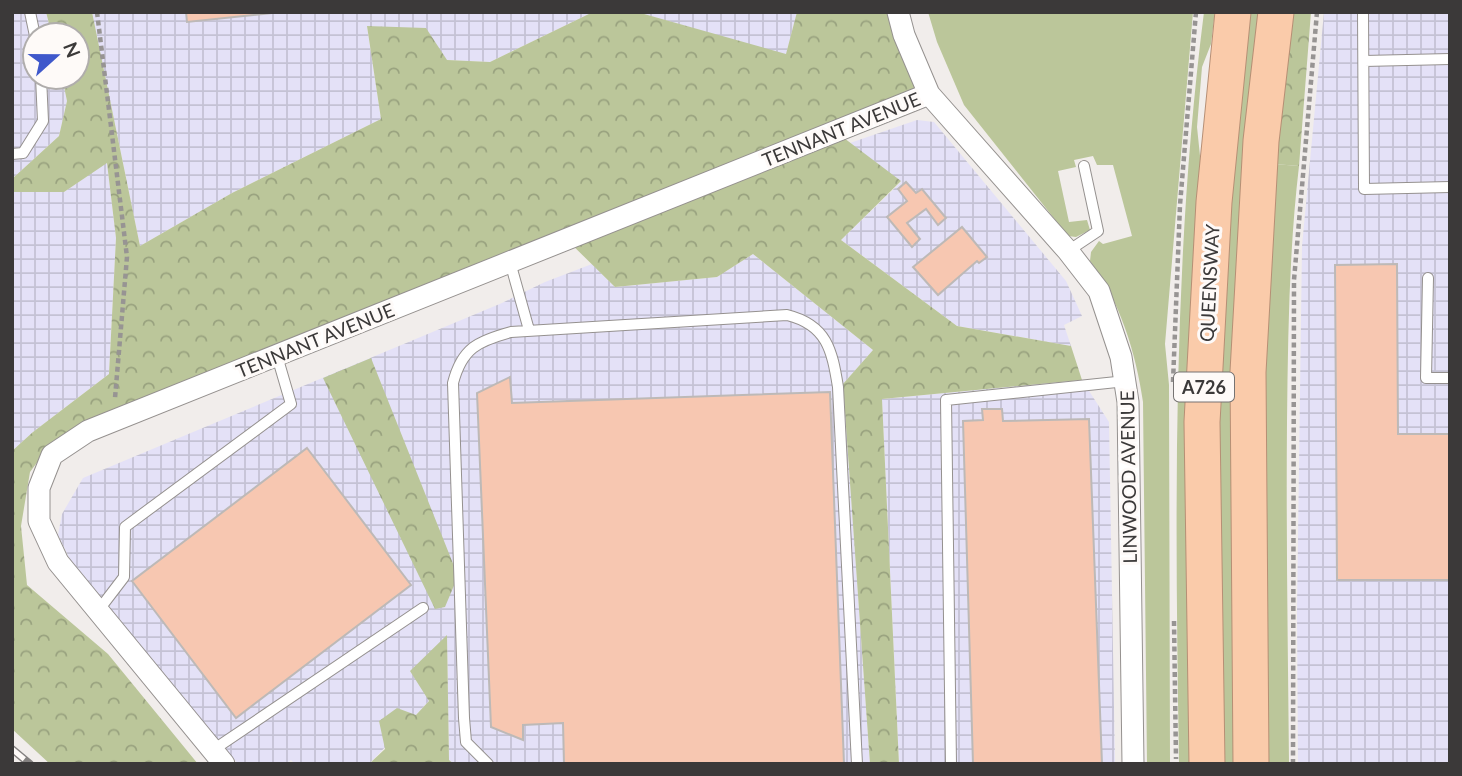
<svg xmlns="http://www.w3.org/2000/svg" width="1462" height="776" viewBox="0 0 1462 776" font-family="Lato,sans-serif">
  <defs>
    <pattern id="industrial-grid" width="8" height="8" patternUnits="userSpaceOnUse" patternTransform="scale(1.75)"><rect width="8" height="8" fill="#e4e1f7"/><path d="M0 4h8M4 0v8" fill="none" stroke="#c4c2d4"/></pattern>
    <pattern id="forest-crowns" width="20" height="18" patternUnits="userSpaceOnUse" patternTransform="scale(1.75)"><rect width="20" height="18" fill="#bbc69a"/><path d="M2 6a3 3 0 1 1 6 0M12 15a3 3 0 1 1 6 0" fill="none" stroke="#99a27f"/></pattern>
  </defs>
  <rect width="100%" height="100%" fill="#f1edeb"/>
  <!-- industrial -->
  <path fill="url(#industrial-grid)" d="M12 12H46L52 35H35V77H62L67 101 59 136 12 179Z
    M92 12H593L490 62 447 60 367 26 381 119 232 193 140 246Z
    M637 12H797L786 55Z
    M1324 12H1450V764H1298L1297 612 1302 246Z
    M917 120 934 122 1066 281 1082 316 1064 325 1071 346 957 326 841 240 901 182 850 143Z
    M107 162 116 238 109 374 33 432 12 451V192H64Z
    M753 254 873 350 843 384 870 764H454L449 761 447 636 429 701 369 764H295L291 760 286 764H238L76 572 58 535 62 514 83 478 502 303 545 282 592 264 615 287 717 277Z
    M1082 380 1109 422 1115 764H899L882 399Z"/>
  <!-- grass -->
  <path fill="#bbc69a" d="M928 12H1193L1165 344 1169 385 1170 764H1147L1143 402C1136 353 1120 301 1090 261L1091 252 1099 241 1103 244 1132 236 1113 165H1097L1093 156 1074 160 1076 167 1058 171 1069 222 1087 220 1090 230 1076 237 1068 236 964 105 937 42Z
    M1204 12H1215L1211 44 1202 67 1197 127 1202 175 1194 764H1179C1175 511 1172 263 1204 12Z
    M1244 12H1262L1238 764H1220L1218 433 1220 340Z
    M1274 164 1299 166C1289 251 1288 336 1287 422 1286 536 1288 650 1289 764H1263L1262 402Z"/>
  <!-- forest -->
  <path fill="url(#forest-crowns)" d="M46 12H92L140 246 232 193 381 119 367 26 426 28 447 60 490 62 593 12H637L786 54 797 12H898L929 94 836 132 901 181 841 240 957 326 1071 346 1082 380 882 399 899 764H870L843 384 873 350 753 254 717 277 615 287 560 233 53 441 30 472 21 526 27 585 108 654 198 764H50L12 729V451L33 432 109 374 116 238 107 163 64 192H12V179L59 136 67 101 62 77H77V35H52Z
    M1291 12H1311L1299 166 1274 164Z
    M371 358 458 576 445 607 435 609 323 378Z
    M447 635 449 760 454 764H369L385 749 379 721 397 708 416 715 429 701 410 671Z"/>
  <!-- building -->
  <path fill="#f7c7b1" stroke="#bdb9b7" stroke-width="2" d="M186 12H281L187 22Z
    M906 182 916 193 922 189 946 218 938 225 926 209 907 223 920 239 912 247 887 217 907 201 898 189Z
    M962 227 987 257 979 263 977 261 938 295 913 267Z
    M1397 264 1398 434H1449L1450 580H1337L1335 265Z
    M510 377 512 403 830 392 844 764H564L563 723 523 725V740L491 727 477 393Z
    M982 409H1002L1003 421 1089 419 1102 764H973L963 421 983 420Z
    M307 448 411 585 236 718 132 581Z"/>
  <g fill="none" stroke-linecap="round" stroke-linejoin="round">
    <!-- service casing -->
    <g stroke="#95918f" stroke-width="12">
      <path id="service" d="M30 12 35 36
        M1363 12 1364 189 1450 187
        M1364 61 1450 59
        M12 154 23 153 43 121 41 77
        M1068 251 1098 231 1084 166
        M510 262 529 330
        M1428 278 1426 378H1450
        M98 611 124 577 125 527 291 404 277 356
        M213 750 423 608
        M488 764 466 742 464 718 453 383C462 348 478 341 511 332L787 315C827 325 832 350 838 387L857 764
        M951 764 946 400 1126 381"/>
    </g>
    <!-- minor casing -->
    <g stroke="#95918f" stroke-width="23">
      <path id="minor" d="M898 12 904 35 929 94 1068 251 1099 291 1121 357 1128 402 1133 764
        M224 764 58 562 39 521V488L52 455 88 431 929 94"/>
    </g>
    <!-- trunk casing -->
    <g stroke="#b68f75" stroke-width="37">
      <path id="trunk" d="M1207 764 1202 422 1214 202 1233 12
        M1251 764 1248 372 1261 141 1276 12"/>
    </g>
    <!-- path -->
    <path stroke="#979493" stroke-width="4.5" stroke-dasharray="5 3.5" stroke-linecap="butt" d="M97 12 127 257 115 398
      M1173 382 1180 205 1196 12
      M1174 621 1176 759
      M1293 764 1294 280 1317 12"/>
    <!-- service -->
    <use href="#service" stroke="#fff" stroke-width="10"/>
    <!-- minor -->
    <use href="#minor" stroke="#fff" stroke-width="21"/>
    <!-- trunk -->
    <use href="#trunk" stroke="#facbaa" stroke-width="35"/>
    <!-- rail casing -->
    <g stroke="#848180" stroke-width="8">
      <path id="rail" d="M12 749 30 764"/>
    </g>
    <!-- rail -->
    <use href="#rail" stroke="#fefaf8" stroke-width="5" stroke-dasharray="16" stroke-linecap="butt"/>
  </g>
  <g text-anchor="middle" dominant-baseline="central" stroke-width="6" stroke-linejoin="round" paint-order="stroke">
    <!-- shield labels -->
    <rect fill="#fefaf8" stroke="#767372" stroke-width="2" x="1174" y="372.5" width="60" height="29" rx="5"/>
    <g font-size="18" font-weight="bold" fill="#3b3939">
      <text x="1204" y="387">A726</text>
    </g>
    <!-- street labels -->
    <g font-size="19" fill="#3b3939" stroke="#fefaf8">
      <text transform="translate(841 129) rotate(-22)">TENNANT AVENUE</text>
      <text transform="translate(1209 283) rotate(-87)">QUEENSWAY</text>
      <text transform="translate(315 340) rotate(-22)">TENNANT AVENUE</text>
      <text transform="translate(1128 477) rotate(-91)">LINWOOD AVENUE</text>
    </g>
  </g>
  <!-- border -->
  <rect width="1462" height="776" fill="none" stroke="#3b3939" stroke-width="28"/>
  <!-- north arrow -->
  <g transform="translate(56 56) rotate(69)"><circle r="33" fill="#fefaf8" stroke="#b0adac" stroke-width="2"/>
  <path d="M0-5L12 26L0 18L-12 26Z" fill="#3f58cb"/>
  <text y="-10" font-size="19" font-weight="bold" text-anchor="middle" fill="#3b3939">N</text>
  </g>
</svg>
